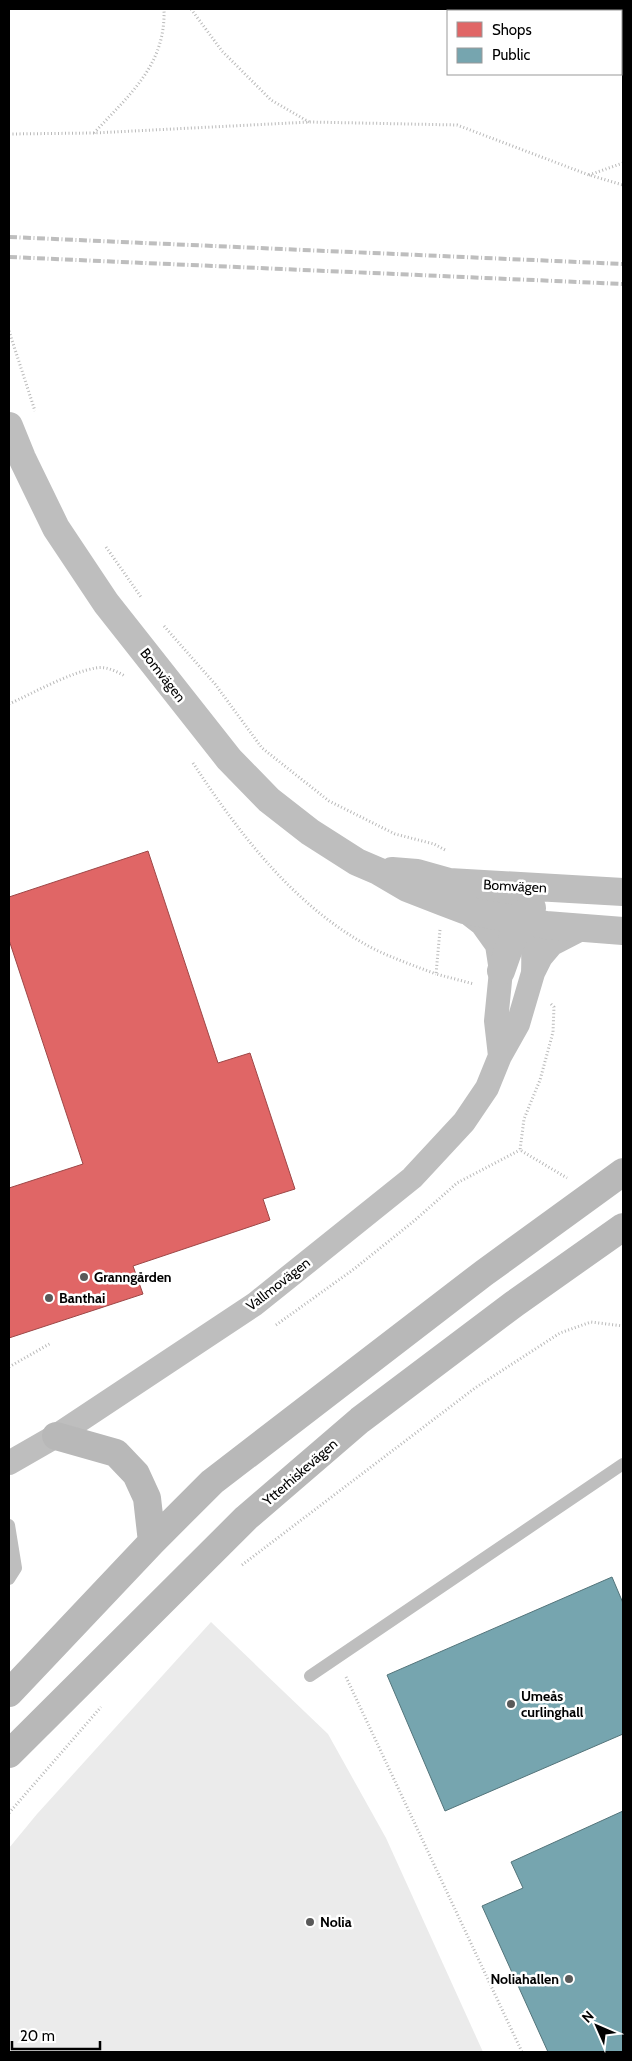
<svg xmlns="http://www.w3.org/2000/svg" width="632" height="2061" viewBox="0 0 632 2061" font-family="Cabin,sans-serif">
  <rect width="100%" height="100%" fill="#fff"/>
  <!-- green -->
  <path fill="#ebebeb" d="M211 1622 328 1734 386 1838 483 2052H9V1848L37 1814Z"/>
  <!-- shops -->
  <path fill="#e06666" stroke="#9d4747" d="M148 851 218 1063 250 1053 295 1189 263 1199 270 1220 133 1266 143 1294 9 1338V1188L83 1164 9 940V897Z"/>
  <!-- public -->
  <path fill="#76a5af" stroke="#53747a" d="M612 1577 623 1603V1734L445 1811 387 1675Z
    M623 1811V2052H548L482 1906 523 1888 511 1862Z"/>
  <g fill="none" stroke-linecap="round" stroke-linejoin="round">
    <!-- path -->
    <path stroke="#b9b9b9" stroke-width="3" stroke-dasharray="1 2.5" stroke-linecap="butt" d="M191 9 222 51 271 100 309 122
      M94 133C129 95 166 65 164 9
      M9 134 94 133 310 122 457 125 589 175 623 185
      M589 175 623 163
      M9 331 35 411
      M106 547 141 597
      M164 626 215 684 262 748 329 801 395 834 434 844 447 851
      M9 704C33 693 71 672 96 668 106 666 116 671 125 676
      M193 763C240 835 295 907 372 948 392 958 415 966 436 974
      M440 930 436 974 474 984
      M551 1004 554 1007 553 1032 540 1080 524 1119 520 1150 567 1178
      M276 1325 354 1269 414 1221 457 1183 520 1150
      M9 1367 51 1343
      M242 1565 475 1388 560 1333 591 1322 623 1326
      M346 1677 522 2052
      M9 1813 101 1707"/>
    <!-- service -->
    <path stroke="#bebebe" stroke-width="12" d="M9 1525 16 1568 9 1579
      M310 1676 623 1464"/>
    <!-- minor -->
    <path stroke="#bebebe" stroke-width="24" d="M477 887C527 903 535 921 533 973
      M464 910 482 924 497 945 501 971 496 1021 500 1056
      M9 1463 56 1436 255 1304 412 1178 464 1122 487 1088 500 1056 518 1024 533 973 541 957 552 944 583 928"/>
    <!-- tertiary -->
    <path stroke="#bebebe" stroke-width="28" d="M9 426 22 458 56 528 106 603 229 759 269 800 310 832 357 862 378 871 407 888 443 902 464 910 546 925 623 931
      M392 871 417 873 449 882 623 892
      M501 971 519 920 532 908"/>
    <!-- secondary -->
    <path stroke="#b8b8b8" stroke-width="28" d="M56 1436 116 1453 136 1474 147 1498 152 1542
      M9 1693 152 1542 212 1482 484 1273 623 1172
      M9 1754 246 1518 360 1420 514 1304 623 1227"/>
    <!-- rail -->
    <path stroke="#bebebe" stroke-width="4" stroke-dasharray="8 2.5 1 2.5" stroke-linecap="butt" d="M9 237 623 264
      M9 257 623 284"/>
  </g>
  <!-- markers -->
  <g fill="#595959" stroke="#fff" stroke-width="2">
    <circle cx="84" cy="1277" r="5"/>
    <circle cx="49" cy="1298" r="5"/>
    <circle cx="511" cy="1704" r="5"/>
    <circle cx="310" cy="1922" r="5"/>
    <circle cx="569" cy="1979" r="5"/>
  </g>
  <g text-anchor="middle" dominant-baseline="central" stroke-width="5" stroke-linejoin="round" paint-order="stroke">
    <!-- street labels -->
    <g font-size="14" fill="#000" stroke="#fff">
      <text transform="translate(163 675) rotate(52)">Bomvägen</text>
      <text transform="translate(515 886) rotate(3)">Bomvägen</text>
      <text transform="translate(278 1284) rotate(-38)">Vallmovägen</text>
      <text transform="translate(300 1472) rotate(-41)">Ytterhiskevägen</text>
    </g>
    <!-- poi labels -->
    <g font-size="14" font-weight="bold" fill="#000" stroke="#fff" text-anchor="start">
      <text x="94" y="1277">Granngården</text>
      <text x="59" y="1298">Banthai</text>
      <text x="521" y="1696">Umeås<tspan x="521" dy="16">curlinghall</tspan></text>
      <text x="320" y="1922">Nolia</text>
      <text x="559" y="1979" text-anchor="end">Noliahallen</text>
    </g>
  </g>
  <!-- border -->
  <rect width="632" height="2061" fill="none" stroke="#000000" stroke-width="20"/>
  <!-- legend -->
  <rect x="447" y="10" width="175" height="65" fill="#ffffff" stroke="#999999"/>
  <rect x="457" y="22" width="25" height="15" fill="#e06666" stroke="#999999"/>
  <text x="492" y="35" font-size="15" fill="#000000">Shops</text>
  <rect x="457" y="48" width="25" height="15" fill="#76a5af" stroke="#999999"/>
  <text x="492" y="60" font-size="15" fill="#000000">Public</text>
  <!-- north arrow -->
  <g transform="translate(597 2026) rotate(315)" stroke="#ffffff" stroke-width="4" paint-order="stroke">
  <path d="M0-4L9 19L0 12L-9 19Z" fill="#000000"/>
  <text y="-8" font-size="14" font-weight="bold" text-anchor="middle" fill="#000000">N</text>
  </g>
  <!-- scale -->
  <path d="M12 2041v8h88v-8" fill="none" stroke="#000000" stroke-width="2.5"/>
  <text x="20" y="2041" font-size="15" fill="#000000" stroke="#ffffff" stroke-width="4" paint-order="stroke">20 m</text>
</svg>
